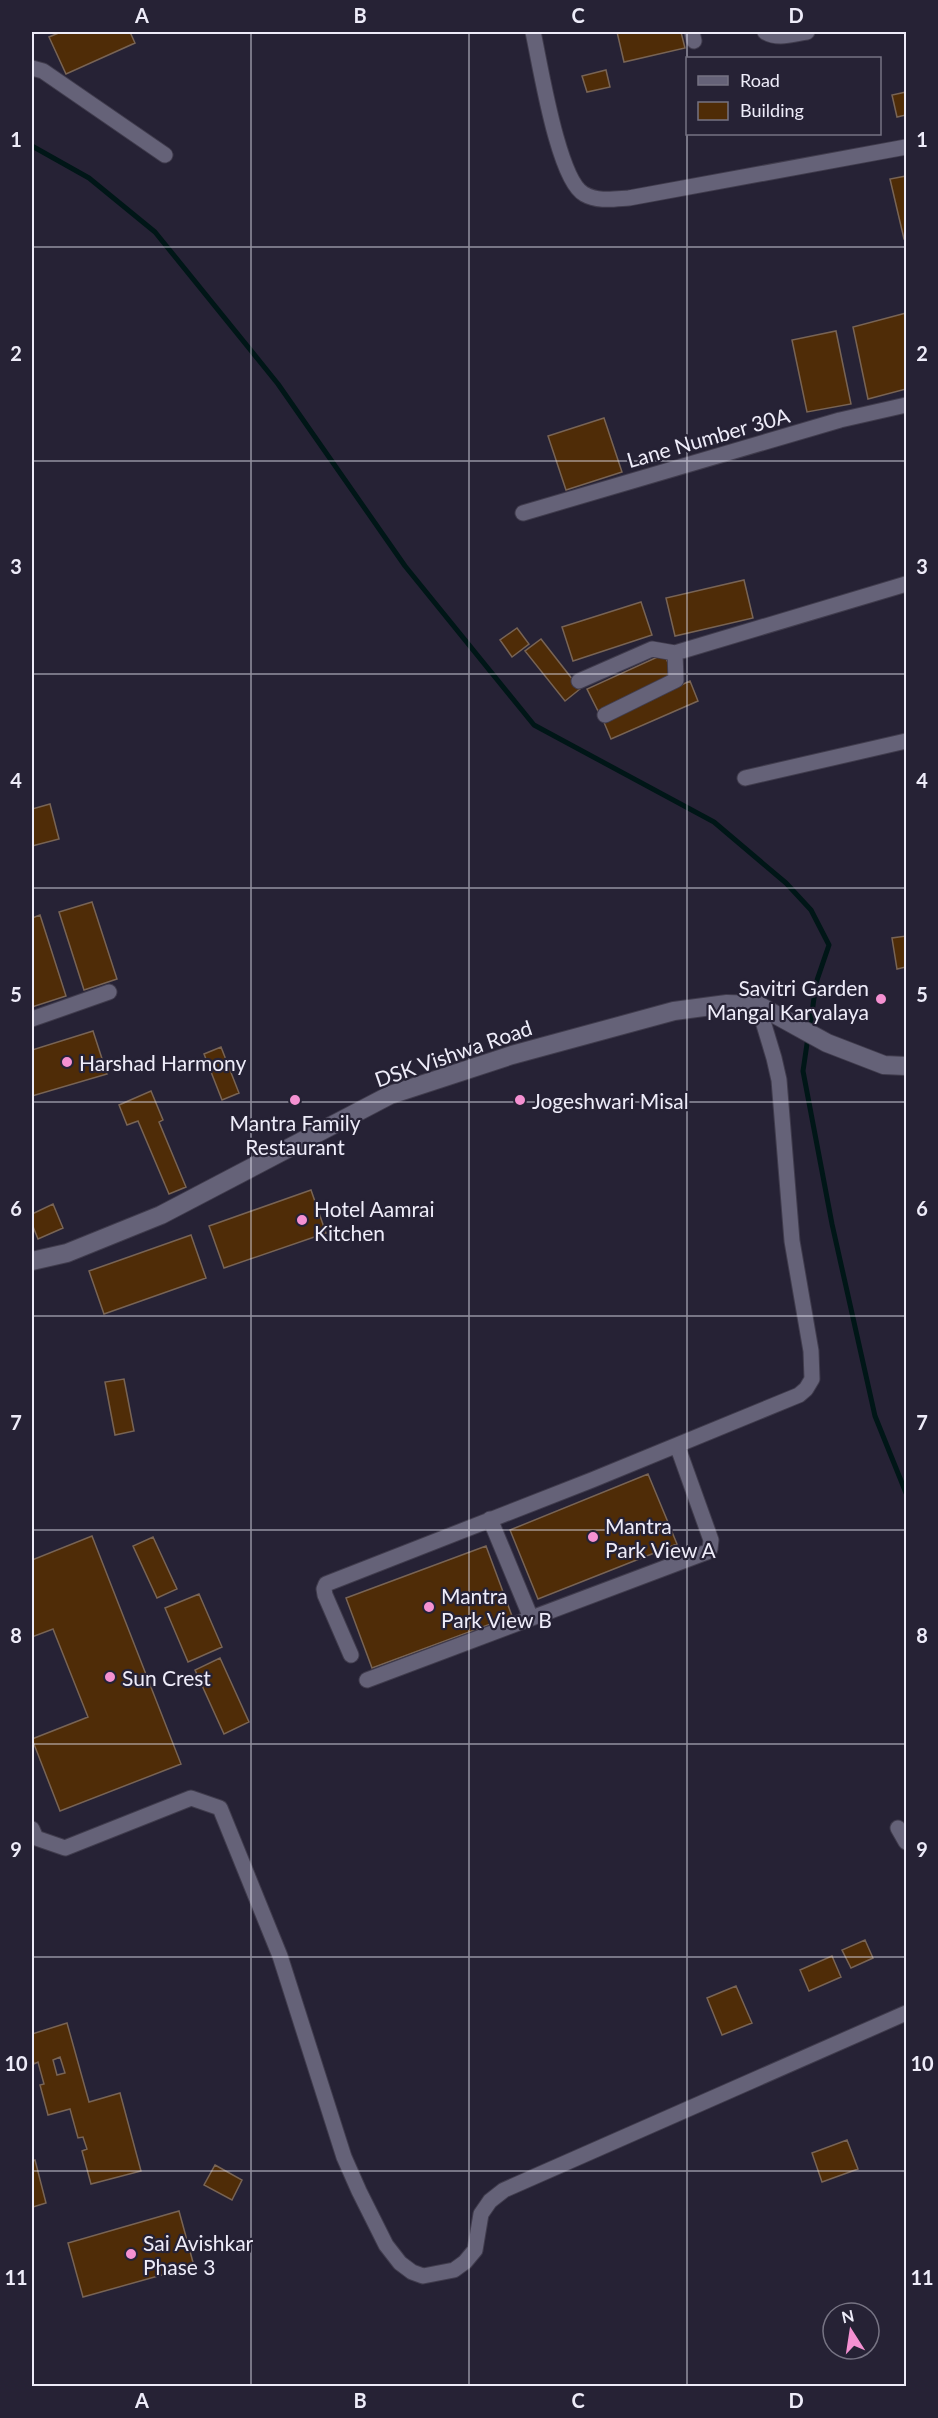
<svg xmlns="http://www.w3.org/2000/svg" width="938" height="2418" viewBox="0 0 938 2418" font-family="Lato,sans-serif">
  <rect width="100%" height="100%" fill="#262235"/>
  <g fill="none" stroke-linecap="round" stroke-linejoin="round">
    <!-- stream -->
    <path stroke="#001617" stroke-width="5" d="M32 146 89 178 155 232 278 384 405 566 534 725 714 822 786 883 811 910 829 945 816 983 810 1028
      M808 1037 803 1071 832 1224 875 1416 906 1493"/>
  </g>
  <!-- building -->
  <path fill="#4f2c07" stroke="#786455" stroke-width="1.5" fill-rule="evenodd" d="M61 32H130L135 43 66 74 49 37Z
    M617 32H681L685 48 624 62Z
    M606 70 610 87 587 92 582 76Z
    M906 92V115L897 117 892 95Z
    M906 176V239H904L890 179Z
    M906 313V389L868 399 853 327Z
    M836 331 851 404 807 412 792 340Z
    M604 418 622 472 566 490 548 436Z
    M744 580 753 618 675 636 666 598Z
    M641 602 652 635 573 661 562 627Z
    M517 628 529 644 512 657 500 640Z
    M541 639 580 689 565 701 525 651Z
    M664 654 674 676 598 711 587 689Z
    M690 681 698 701 611 739 603 720Z
    M50 804 59 839 32 846V809Z
    M92 902 117 979 84 990 59 912Z
    M40 915 66 996 32 1007V918Z
    M906 936V967L897 969 892 938Z
    M93 1031 107 1074 32 1096V1050Z
    M221 1047 239 1093 222 1100 204 1054Z
    M151 1091 163 1120 159 1122 186 1187 169 1194 138 1121 127 1125 119 1105Z
    M311 1190 326 1233 224 1268 209 1226Z
    M53 1204 63 1228 38 1239 32 1224V1214Z
    M191 1235 206 1278 104 1314 89 1271Z
    M124 1379 134 1431 115 1435 105 1382Z
    M648 1474 677 1544 538 1599 510 1530Z
    M92 1536 181 1764 60 1811 32 1739 88 1717 53 1629 32 1637V1560Z
    M153 1537 177 1589 157 1598 133 1546Z
    M486 1546 512 1616 372 1668 346 1598Z
    M199 1594 222 1647 188 1662 165 1608Z
    M220 1658 249 1722 224 1734 195 1670Z
    M865 1940 873 1958 851 1968 842 1950Z
    M832 1956 841 1977 809 1991 800 1970Z
    M736 1986 752 2023 722 2035 707 1998Z
    M67 2023 89 2102 120 2093 141 2171 91 2184 82 2151 87 2149 83 2137 78 2138 70 2109 48 2115 40 2085 44 2084 38 2062 34 2064 32 2056V2034ZM60 2057 65 2073 57 2075 53 2060Z
    M847 2140 858 2169 822 2182 812 2153Z
    M35 2160 46 2203 33 2207 32 2161Z
    M215 2165 242 2180 232 2200 204 2185Z
    M179 2211 194 2266 83 2297 68 2243Z"/>
  <g fill="none" stroke-linecap="round" stroke-linejoin="round">
    <!-- minor casing -->
    <g stroke="#403c4d" stroke-width="17">
      <path id="minor" d="M533 32C540 63 558 180 584 194 598 202 614 199 629 198L906 147
        M692 32 694 41
        M765 32C778 40 793 34 807 32
        M32 68 43 71 165 155
        M523 513 840 420 906 405
        M579 681 652 649 675 653 906 584
        M605 715 676 680 675 653
        M745 778 906 741
        M32 1019 109 992
        M490 1519 531 1618
        M351 1655 325 1595 324 1589 326 1584 592 1480 799 1395 806 1389 812 1379 811 1351 792 1241 779 1080 774 1058 758 1005
        M367 1680 707 1552 710 1549 711 1540 677 1445
        M898 1828 906 1842
        M32 1829 36 1838 65 1848 191 1798 220 1808 280 1956 344 2157 359 2191 386 2245 400 2263 412 2272 423 2276 454 2270 465 2262 475 2250 481 2214 490 2201 504 2190 906 2013"/>
    </g>
    <!-- tertiary casing -->
    <g stroke="#403c4d" stroke-width="20">
      <path id="tertiary" d="M32 1261 67 1253 161 1215 390 1095 512 1055 674 1011 727 1004 758 1005 827 1043 884 1065 906 1066"/>
    </g>
    <!-- minor -->
    <use href="#minor" stroke="#656278" stroke-width="15"/>
    <!-- tertiary -->
    <use href="#tertiary" stroke="#656278" stroke-width="18"/>
  </g>
  <!-- grid -->
  <path fill="none" stroke="#eeecf9" stroke-width="1.5" stroke-opacity="0.55" d="M251 32V2386M469 32V2386M687 32V2386M32 247H906M32 461H906M32 674H906M32 888H906M32 1102H906M32 1316H906M32 1530H906M32 1744H906M32 1957H906M32 2171H906"/>
  <!-- markers -->
  <g fill="#f591d2" stroke="#262235" stroke-width="2">
    <circle cx="881" cy="999" r="6"/>
    <circle cx="67" cy="1062" r="6"/>
    <circle cx="295" cy="1100" r="6"/>
    <circle cx="520" cy="1100" r="6"/>
    <circle cx="302" cy="1220" r="6"/>
    <circle cx="593" cy="1537" r="6"/>
    <circle cx="429" cy="1607" r="6"/>
    <circle cx="110" cy="1677" r="6"/>
    <circle cx="131" cy="2254" r="6"/>
  </g>
  <g text-anchor="middle" dominant-baseline="central" stroke-width="4.5" stroke-linejoin="round" paint-order="stroke">
    <!-- street labels -->
    <g font-size="21" fill="#eeecf9" stroke="#262235">
      <text transform="translate(708 437) rotate(-16)">Lane Number 30A</text>
      <text transform="translate(453 1053) rotate(-19)">DSK Vishwa Road</text>
    </g>
    <!-- poi labels -->
    <g font-size="21" fill="#eeecf9" stroke="#262235" text-anchor="start">
      <text x="869" y="987" text-anchor="end">Savitri Garden<tspan x="869" dy="24">Mangal Karyalaya</tspan></text>
      <text x="79" y="1062">Harshad Harmony</text>
      <text x="532" y="1100">Jogeshwari Misal</text>
      <text x="295" y="1122" text-anchor="middle">Mantra Family<tspan x="295" dy="24">Restaurant</tspan></text>
      <text x="314" y="1208">Hotel Aamrai<tspan x="314" dy="24">Kitchen</tspan></text>
      <text x="605" y="1525">Mantra<tspan x="605" dy="24">Park View A</tspan></text>
      <text x="441" y="1595">Mantra<tspan x="441" dy="24">Park View B</tspan></text>
      <text x="122" y="1677">Sun Crest</text>
      <text x="143" y="2242">Sai Avishkar<tspan x="143" dy="24">Phase 3</tspan></text>
    </g>
  </g>
  <!-- border -->
  <rect width="938" height="2418" fill="none" stroke="#262235" stroke-width="66"/>
  <!-- legend -->
  <rect x="686" y="57" width="195" height="78" fill="#262235" stroke="#767383" stroke-width="1.5"/>
  <rect x="698" y="76" width="30" height="9" fill="#656278" stroke="#767383" stroke-width="1.5"/>
  <text x="740" y="87" font-size="18" fill="#eeecf9">Road</text>
  <rect x="698" y="102" width="30" height="18" fill="#4f2c07" stroke="#767383" stroke-width="1.5"/>
  <text x="740" y="117" font-size="18" fill="#eeecf9">Building</text>
  <!-- north arrow -->
  <g transform="translate(851 2331) rotate(348)"><circle r="28" fill="#262235" stroke="#767383" stroke-width="1.5"/>
  <path d="M0-4.5L10 22L0 15L-10 22Z" fill="#f591d2"/>
  <text y="-9" font-size="16" font-weight="bold" text-anchor="middle" fill="#eeecf9">N</text>
  </g>
  <rect x="33" y="33" width="872" height="2352" fill="none" stroke="#eeecf9" stroke-width="2"/>
  <g font-size="20" text-anchor="middle" font-weight="bold" fill="#eeecf9">
    <text x="142" y="23">A</text>
    <text x="360" y="23">B</text>
    <text x="578" y="23">C</text>
    <text x="796" y="23">D</text>
    <text x="16" y="147">1</text>
    <text x="922" y="147">1</text>
    <text x="16" y="361">2</text>
    <text x="922" y="361">2</text>
    <text x="16" y="574">3</text>
    <text x="922" y="574">3</text>
    <text x="16" y="788">4</text>
    <text x="922" y="788">4</text>
    <text x="16" y="1002">5</text>
    <text x="922" y="1002">5</text>
    <text x="16" y="1216">6</text>
    <text x="922" y="1216">6</text>
    <text x="16" y="1430">7</text>
    <text x="922" y="1430">7</text>
    <text x="16" y="1643">8</text>
    <text x="922" y="1643">8</text>
    <text x="16" y="1857">9</text>
    <text x="922" y="1857">9</text>
    <text x="16" y="2071">10</text>
    <text x="922" y="2071">10</text>
    <text x="16" y="2285">11</text>
    <text x="922" y="2285">11</text>
    <text x="142" y="2408">A</text>
    <text x="360" y="2408">B</text>
    <text x="578" y="2408">C</text>
    <text x="796" y="2408">D</text>
  </g>
</svg>
